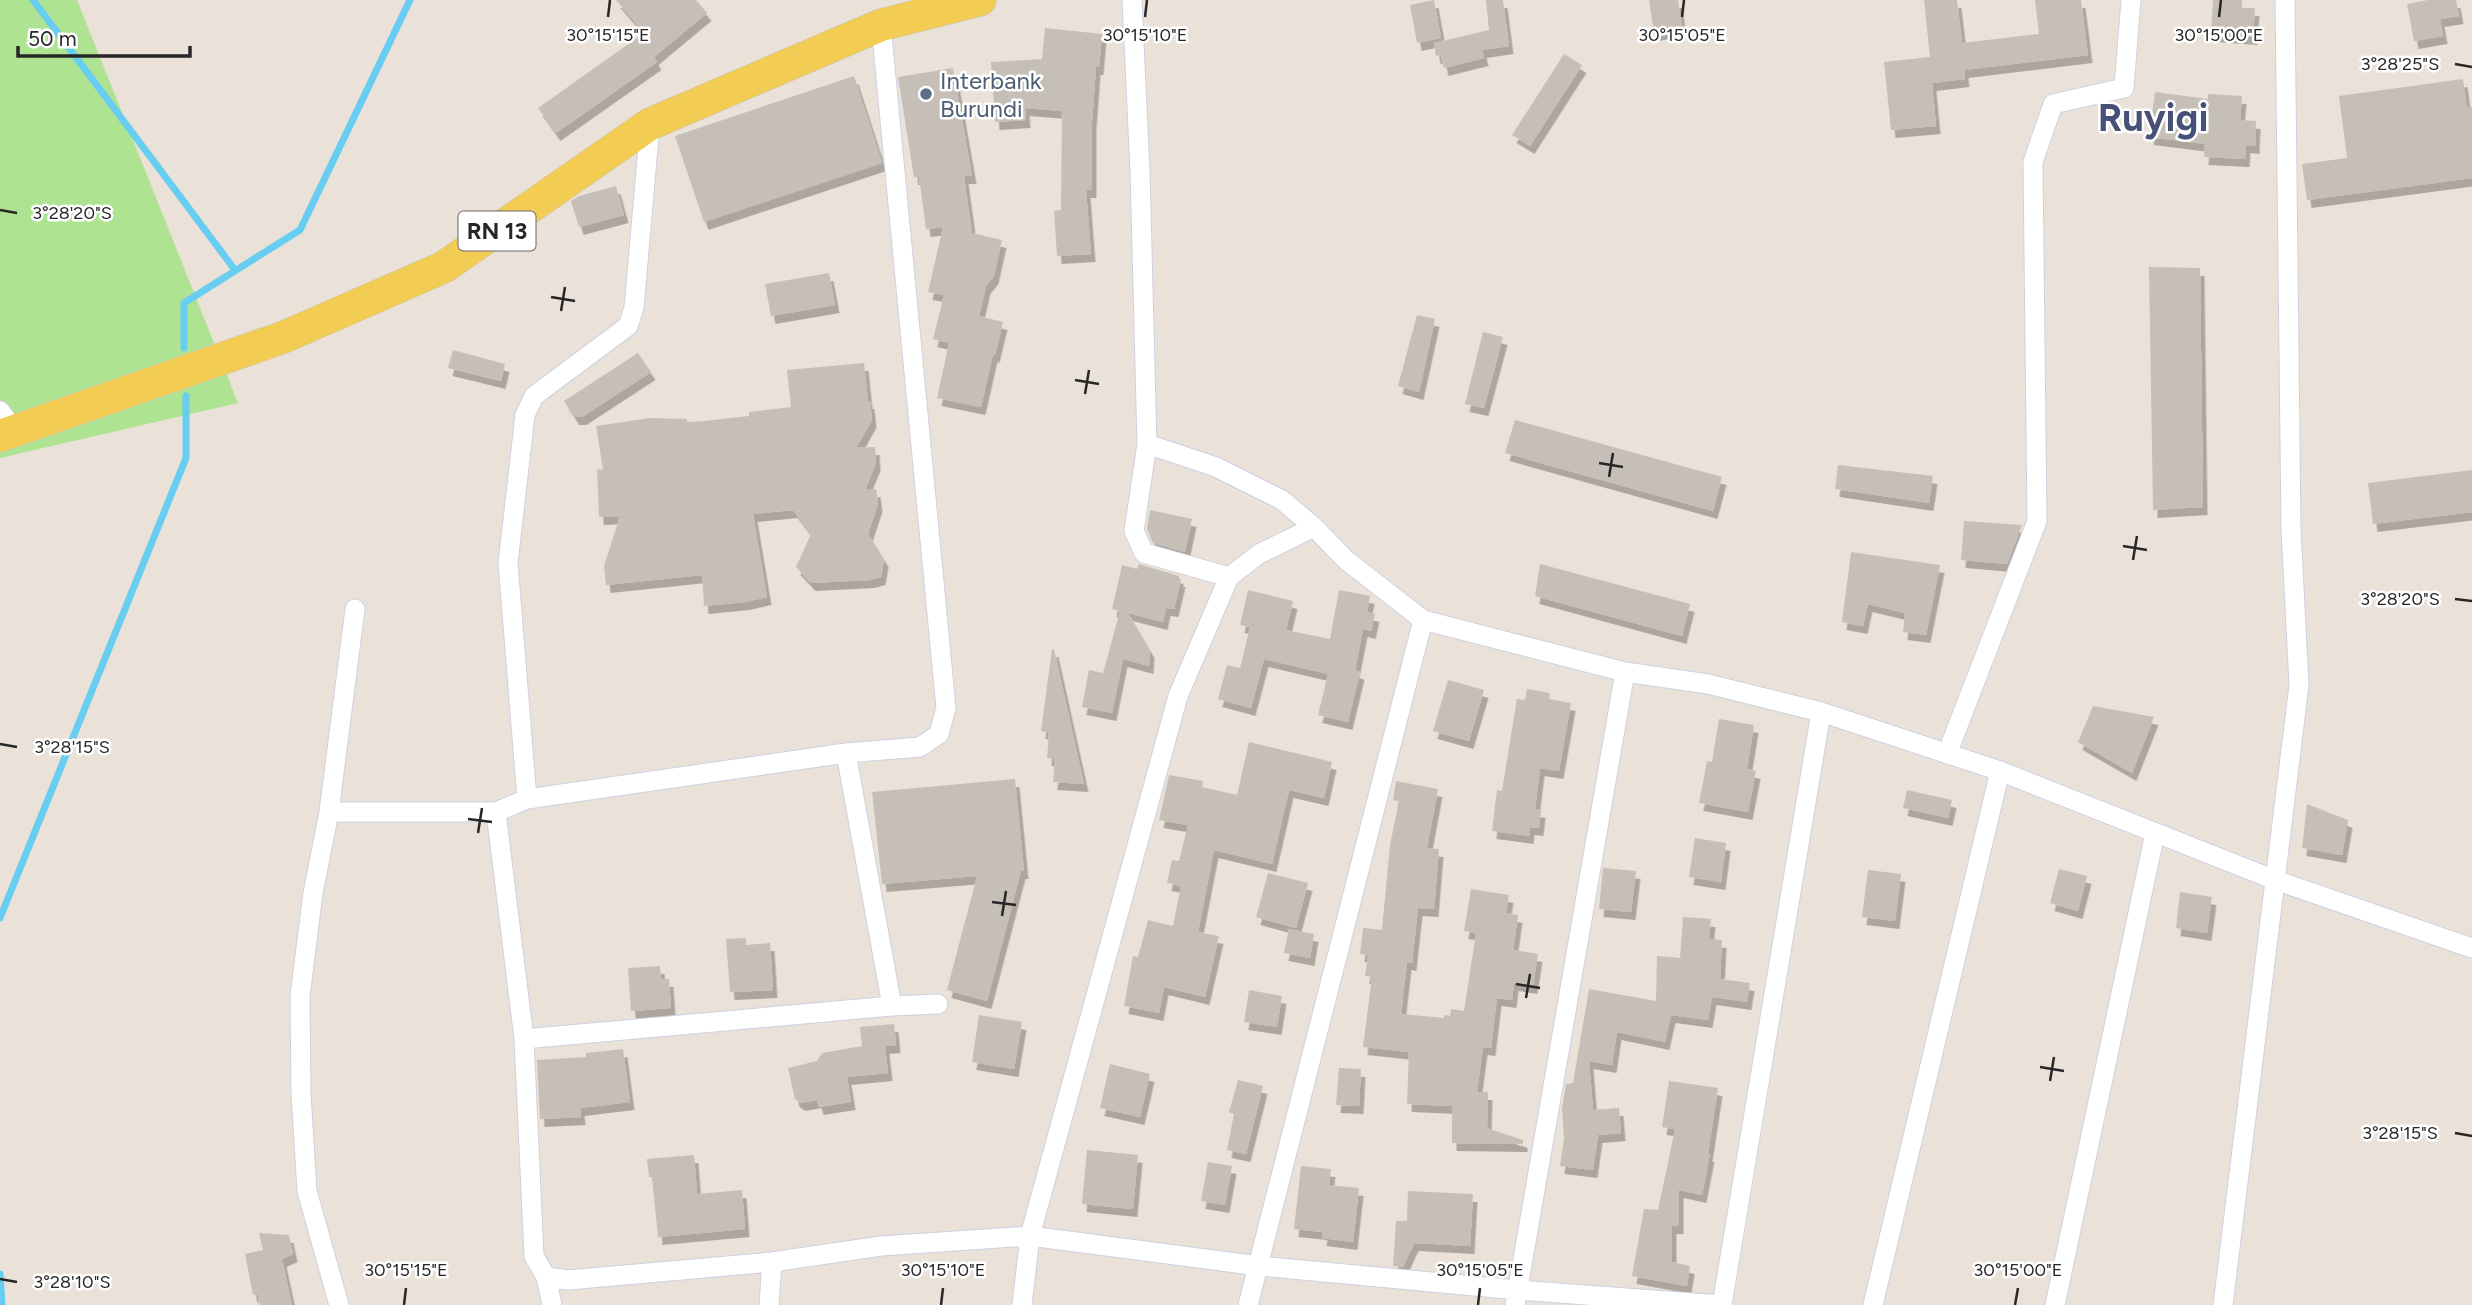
<svg xmlns="http://www.w3.org/2000/svg" width="2472" height="1305" viewBox="0 0 2472 1305" font-family="Figtree,sans-serif">
  <defs>
    <filter id="shadow"><feDropShadow dx="4.5" dy="8" stdDeviation="0" flood-color="#0004"/></filter>
  </defs>
  <rect width="100%" height="100%" fill="#eae2d8"/>
  <!-- green -->
  <path fill="#aee392" d="M0 0H77L238 403 0 458Z"/>
  <g fill="none" stroke-linecap="round" stroke-linejoin="round">
    <!-- stream -->
    <path stroke="#67cdf1" stroke-width="7" d="M33 0 235 270
      M184 348V303L300 230 410 0
      M0 918 186 458V396
      M0 1274 2 1305"/>
  </g>
  <!-- building -->
  <path fill="#c5bfb8" filter="url(#shadow)" d="M616 0H696L707 13 654 57 657 62 556 133 538 108 644 33Z
    M1434 0 1441 38 1417 43 1410 5Z
    M1486 0H1503L1509 46 1482 50 1484 58 1444 68 1441 55 1436 56 1434 43 1489 30Z
    M1649 0H1678L1682 28 1654 33Z
    M1924 0H1957L1962 43 2039 34 2035 0H2081L2088 55 1964 70 1965 79 1932 83 1936 126 1891 130 1884 62 1930 57Z
    M2213 0H2242V8H2255L2253 37 2211 34Z
    M2428 0H2456L2459 16 2440 19 2443 36 2414 41 2407 4Z
    M1045 28 1102 34 1099 67H1096L1092 122V190H1086L1091 254 1057 256 1054 211 1061 210 1062 111 1025 108 1026 120 995 122 991 62 1042 59Z
    M1564 54 1582 65 1530 146 1512 135Z
    M953 68 972 176H964L972 233 1002 240 994 276 986 286 979 316 1003 322 995 355 993 354 981 407 937 398 949 343 933 339 944 295 928 292 943 227 926 229 919 177H914L898 77Z
    M854 76 882 163 704 222 675 136Z
    M2463 79 2467 108 2472 107V178L2307 200 2302 164 2347 158 2339 96Z
    M2155 92 2208 99V94L2242 96 2240 120 2256 121 2255 146 2246 145 2245 159 2204 157 2205 144 2149 137Z
    M616 186 624 215 579 227 571 201 579 196Z
    M2149 267 2200 268 2203 507 2153 510Z
    M829 273 835 305 771 316 765 284Z
    M1417 315 1435 319 1419 392 1398 386Z
    M1483 332 1503 337 1484 408 1465 404Z
    M453 350 505 364 501 381 448 368Z
    M638 353 651 372 582 417H575L564 401Z
    M864 363 868 401H870L872 420 856 448 875 447 876 463 865 490 876 489 878 504 868 534 884 559 881 577 870 580 811 583 796 567 811 534 793 510 753 514 767 597 745 602 704 606 702 575 606 585 604 566 620 516 599 517 597 469 603 470 596 426 650 418 687 419V422L704 421 749 416V412L791 407 787 370Z
    M1515 420 1722 477 1713 511 1505 453Z
    M1838 465 1933 476 1929 503 1835 489Z
    M2472 470V512L2373 524 2368 483Z
    M1150 510 1192 519 1185 552 1153 543 1147 529Z
    M1964 521 2022 525 2007 564 1961 560Z
    M1851 552 1940 565 1926 635 1903 632 1905 613 1868 604 1863 626 1842 622Z
    M1139 564 1179 576V579H1181L1174 609 1166 608 1163 622 1128 613 1150 650 1149 666 1123 659 1112 713 1082 707 1089 670 1103 673 1120 611 1112 609 1122 565 1137 569Z
    M1540 564 1690 604 1682 636 1535 596Z
    M1248 590 1293 601 1286 630 1330 639 1339 590 1370 596 1367 612 1375 614 1371 631 1363 629 1355 670 1360 672 1348 722 1318 715 1328 674 1264 659 1251 708 1218 699 1227 665 1240 668 1250 627 1240 625Z
    M1052 649H1054L1084 784 1053 782 1055 759 1047 758 1049 733 1041 731Z
    M1448 680 1484 690 1469 741 1433 731Z
    M1527 689 1550 693 1549 699 1571 703 1559 771 1540 768 1535 809 1541 810 1539 828 1530 827 1529 836 1492 831 1497 790 1502 791 1517 699 1525 700Z
    M2093 706 2154 717 2132 773 2078 742Z
    M1719 719 1754 725 1747 769 1756 771 1748 812 1699 803 1707 761 1712 762Z
    M1249 742 1332 762 1324 798 1289 790 1272 864 1214 850 1198 932 1219 936 1205 997 1164 987 1159 1013 1124 1006 1133 956 1138 957 1148 920 1173 926 1181 886 1167 883 1172 860 1179 861 1188 825 1159 820 1169 775 1203 781 1202 787 1237 795Z
    M1015 779 1024 871H1021L987 1001 947 990 977 876 882 884 872 792Z
    M1396 781 1438 789 1427 848 1439 849 1434 909 1418 908 1412 963 1407 962 1401 1014 1444 1018V1015L1450 1016 1451 1009 1464 1011 1476 933 1464 931 1471 889 1509 895 1506 913 1518 915 1513 950 1538 954 1533 986 1514 983 1512 1000 1497 998 1491 1048 1483 1047 1477 1092H1488L1487 1128 1523 1140V1144L1452 1143V1106L1407 1104 1409 1052 1363 1047 1372 977 1365 976 1368 955 1360 954 1363 928 1382 930 1390 845 1399 801 1393 800Z
    M1907 790 1952 800 1948 818 1903 808Z
    M2307 804 2348 820 2342 855 2302 848Z
    M1695 838 1726 843 1721 882 1689 877Z
    M1603 868 1636 871 1631 912 1599 909Z
    M2059 869 2087 876 2078 911 2050 903Z
    M1868 870 1901 874 1895 921 1862 917Z
    M1268 873 1308 883 1296 928 1256 917Z
    M2180 892 2212 897 2207 933 2176 928Z
    M1683 917 1711 919 1709 939 1722 940 1720 979 1750 983 1747 1002 1712 997 1708 1020 1671 1015 1665 1042 1617 1032 1612 1065 1589 1061 1593 1110 1619 1108 1621 1133 1598 1135 1593 1170 1560 1166 1564 1138 1562 1109 1566 1084 1573 1083 1589 989 1656 1001 1657 956 1680 958Z
    M1289 929 1314 934 1310 958 1284 953Z
    M746 938V945L770 943 773 990 730 992 726 939Z
    M660 966 661 979H669L671 1008 631 1011 628 968Z
    M1249 990 1282 996 1277 1027 1244 1022Z
    M979 1015 1022 1022 1014 1069 972 1062Z
    M894 1024 896 1045 885 1046 888 1073 847 1077 851 1102 819 1107 817 1100 801 1103 795 1099 788 1068 817 1061 822 1053 862 1046 860 1027Z
    M623 1049 630 1102 580 1108 581 1117 540 1119 537 1060 586 1057V1053Z
    M1110 1064 1150 1074 1140 1117 1100 1108Z
    M1339 1068 1361 1069 1359 1106 1336 1105Z
    M1238 1080 1263 1086 1246 1154 1227 1150 1234 1114 1229 1112Z
    M1669 1081 1718 1088 1708 1154H1710L1702 1195 1679 1190V1226H1672V1262L1690 1266 1687 1286 1632 1276 1644 1209 1658 1210 1675 1129 1662 1127Z
    M1087 1150 1138 1155 1133 1209 1082 1204Z
    M694 1155 697 1194 742 1190 745 1229 658 1237 652 1177H649L647 1159Z
    M1208 1162 1232 1166 1225 1205 1201 1201Z
    M1301 1166 1331 1169 1329 1185 1359 1188 1353 1242 1322 1238 1323 1232 1294 1229Z
    M1408 1191 1473 1194 1470 1246 1414 1243 1403 1267 1393 1266 1396 1221H1407Z
    M259 1233 289 1235 293 1254 282 1259 292 1305H259L258 1294 253 1295 245 1254 263 1250Z"/>
  <g fill="none" stroke-linecap="round" stroke-linejoin="round">
    <!-- street casing -->
    <g stroke="#cdd1e1" stroke-width="21">
      <path id="street" d="M1132 0 1140 171 1147 444 1134 531 1144 553 1229 577
        M0 411 14 430
        M1147 444 1216 467 1282 500 1314 527 1346 560 1423 620 1625 672 1708 684 1821 712 2000 771 2275 880 2472 948
        M846 753 892 1006
        M1947 754 2037 521 2033 162 2053 104 2124 88 2131 0
        M527 799 508 563 525 415 534 396 628 326 634 308 650 124
        M329 812H496L527 799 846 753 920 747 939 734 946 708 881 25
        M496 812 524 1039 534 1256 546 1277 552 1305
        M524 1039 892 1006 938 1004
        M546 1277 568 1280 772 1262 881 1246 1030 1236 1259 1266 1518 1290 1721 1305
        M339 1305 307 1191 301 1094 300 996 313 893 329 812 355 609
        M769 1305 772 1262
        M1022 1305 1030 1236 1178 696 1229 577 1259 554 1314 527
        M1248 1305 1423 620
        M1515 1305 1625 672
        M1722 1305 1821 712
        M1873 1305 2000 771
        M2055 1305 2155 833
        M2223 1305 2299 685 2291 529 2285 0"/>
    </g>
    <!-- primary casing -->
    <g stroke="#c3c3c3" stroke-width="33">
      <path id="primary" d="M0 436 284 337 444 267 650 124 881 25 980 0"/>
    </g>
    <!-- street -->
    <use href="#street" stroke="#fff" stroke-width="19"/>
    <!-- primary -->
    <use href="#primary" stroke="#f3cc54" stroke-width="32"/>
  </g>
  <!-- ticks -->
  <path fill="none" stroke="#272727" stroke-width="2.5" d="M608 17 610 0M1145 17 1147 0M1682 17 1684 0M2219 17 2221 0M2455 64 2472 67M0 210 17 213M551 297 575 301M561 311 565 287M1075 380 1099 384M1085 394 1089 370M1599 463 1623 467M1609 477 1613 453M2123 546 2147 550M2133 560 2137 536M2455 599 2472 601M0 744 17 747M468 819 492 822M478 833 482 808M992 902 1016 905M1002 916 1006 891M1516 984 1540 988M1526 998 1530 974M2040 1067 2064 1071M2050 1081 2054 1057M2455 1133 2472 1136M0 1279 17 1282M404 1305 406 1288M941 1305 943 1288M1478 1305 1480 1288M2015 1305 2018 1288"/>
  <!-- markers -->
  <circle fill="#5c6f8a" stroke="#fff" stroke-width="2.5" cx="926" cy="94" r="7"/>
  <g text-anchor="middle" dominant-baseline="central" stroke-width="5" stroke-linejoin="round" paint-order="stroke">
    <!-- shield labels -->
    <rect fill="#fff" stroke="#686868" stroke-width="2" x="458.5" y="211.5" width="77" height="39" rx="5"/>
    <g font-size="23" font-weight="bold" fill="#272727">
      <text x="497" y="231">RN 13</text>
    </g>
    <!-- service labels -->
    <g font-size="24" fill="#4e5e75" stroke="#fff" text-anchor="start">
      <text x="940" y="80">Interbank<tspan x="940" dy="28">Burundi</tspan></text>
    </g>
    <!-- town labels -->
    <g font-size="38" font-weight="bold" fill="#475078" stroke="#fff">
      <text x="2153" y="118">Ruyigi</text>
    </g>
  </g>
  <g font-size="18" text-anchor="middle" fill="#272727" stroke="#fff" stroke-width="5" stroke-linejoin="round" paint-order="stroke">
    <text x="608" y="41">30°15'15"E</text>
    <text x="1145" y="41">30°15'10"E</text>
    <text x="1682" y="41">30°15'05"E</text>
    <text x="2219" y="41">30°15'00"E</text>
    <text x="2400" y="70">3°28'25"S</text>
    <text x="72" y="219">3°28'20"S</text>
    <text x="2400" y="605">3°28'20"S</text>
    <text x="72" y="753">3°28'15"S</text>
    <text x="2400" y="1139">3°28'15"S</text>
    <text x="406" y="1276">30°15'15"E</text>
    <text x="943" y="1276">30°15'10"E</text>
    <text x="1480" y="1276">30°15'05"E</text>
    <text x="2018" y="1276">30°15'00"E</text>
    <text x="72" y="1288">3°28'10"S</text>
  </g>
  <!-- scale -->
  <path d="M18 46v10h172v-10" fill="none" stroke="#272727" stroke-width="3.5"/>
  <text x="28" y="46" font-size="21" fill="#272727" stroke="#ffffff" stroke-width="5" paint-order="stroke">50 m</text>
</svg>
